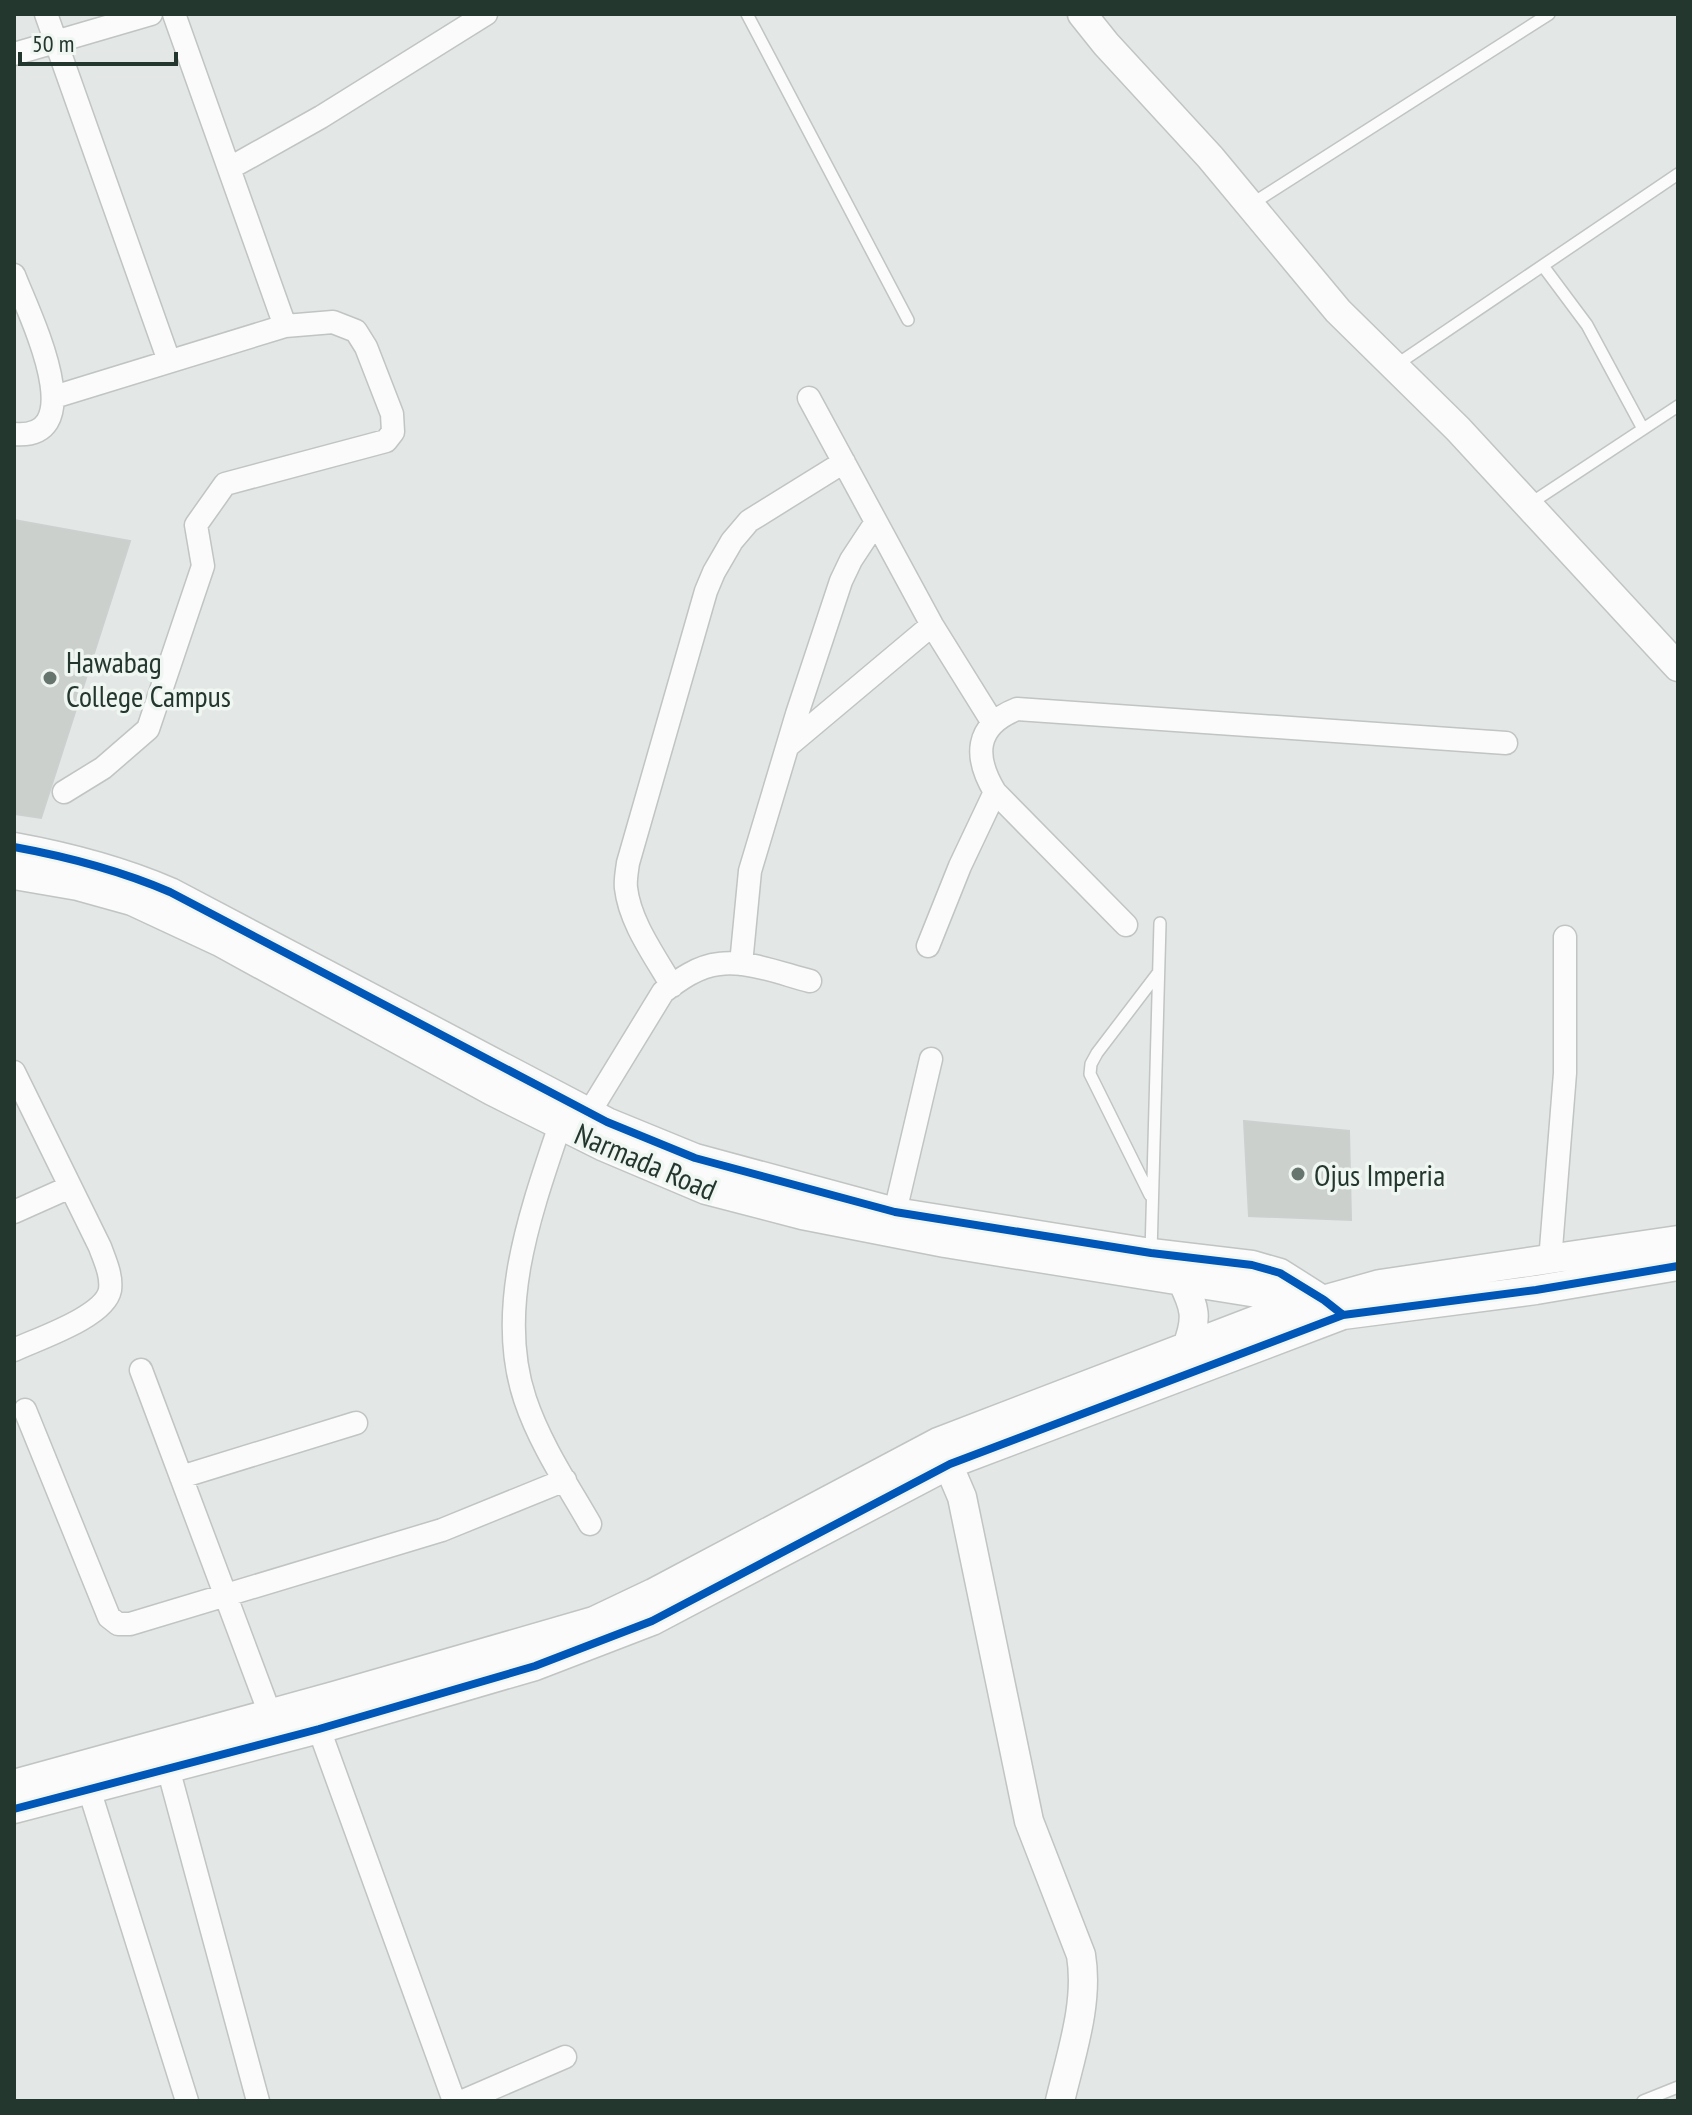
<svg xmlns="http://www.w3.org/2000/svg" width="1692" height="2115" viewBox="0 0 1692 2115" font-family="'PT Sans Narrow',sans-serif">
  <rect width="100%" height="100%" fill="#e3e7e5"/>
  <!-- building -->
  <path fill="#cbd0cd" stroke="#ccd0ce" stroke-width="2" d="M14 520 130 541 41 818 14 814Z
    M1244 1121 1349 1131 1351 1220 1249 1216Z"/>
  <g fill="none" stroke-linecap="round" stroke-linejoin="round">
    <!-- service casing -->
    <g stroke="#c0c4c2" stroke-width="14">
      <path id="service" d="M747 14 908 320
        M1250 205 1549 14
        M1543 266 1587 325 1643 429
        M1396 365 1678 174
        M1528 505 1678 406
        M1150 1195 1090 1074 1091 1064 1097 1053 1158 973
        M1151 1253 1160 923
        M1643 2101 1678 2087"/>
    </g>
    <!-- minor casing -->
    <g stroke="#c0c4c2" stroke-width="25">
      <path id="minor" d="M46 14 169 361
        M174 14 285 326
        M14 54 151 14
        M230 168 321 117 486 14
        M14 275C27 310 94 441 14 434
        M54 397 285 326 333 322 356 331 366 347 392 414 393 432 386 441 225 484 196 525 203 566 148 729 103 768 64 792
        M809 398 932 625 993 723
        M789 745 932 625
        M1126 925 995 792C974 757 974 726 1017 709L1506 743
        M928 946 960 866 995 792
        M741 964 750 871 797 714 841 581 851 560 876 522
        M672 986C655 956 630 923 626 888 625 880 627 871 628 863L706 591 714 572 732 541 749 521 844 462
        M14 1072 100 1247C105 1261 112 1275 110 1290 105 1317 37 1339 14 1350
        M589 1113 663 992C679 980 698 966 719 964 748 960 782 974 810 981
        M560 1125C531 1211 495 1309 525 1399 540 1444 567 1484 590 1524
        M14 1212 70 1187
        M895 1212 931 1059
        M1550 1261 1565 1073V937
        M141 1370 270 1714 319 1729 454 2101
        M25 1410 109 1617 118 1624H130L442 1530 565 1480
        M181 1477 356 1423
        M168 1768 258 2101
        M89 1789 187 2101
        M463 2101 565 2057"/>
    </g>
    <!-- tertiary casing -->
    <g stroke="#c0c4c2" stroke-width="31">
      <path id="tertiary" d="M1082 14 1106 44 1210 157 1338 311 1458 429 1678 667
        M14 847C69 857 119 870 170 892L607 1122 695 1158 895 1212 1151 1253 1252 1265 1280 1273 1332 1306
        M14 875 78 886 132 901 220 942 492 1091 602 1146 706 1190 802 1215 945 1243 1257 1293 1299 1310
        M1182 1281C1195 1307 1198 1318 1187 1346
        M942 1450 962 1497 1029 1821 1081 1955C1089 2003 1071 2054 1060 2101
        M14 1784 334 1696 594 1621 653 1593 938 1442 1269 1315 1380 1284 1678 1240
        M14 1809 319 1729 535 1666 652 1621 950 1464 1343 1315 1536 1290 1678 1266"/>
    </g>
    <!-- service -->
    <use href="#service" stroke="#fbfbfb" stroke-width="11"/>
    <!-- minor -->
    <use href="#minor" stroke="#fbfbfb" stroke-width="22"/>
    <!-- tertiary -->
    <use href="#tertiary" stroke="#fbfbfb" stroke-width="28"/>
    <!-- cycleway casing -->
    <g stroke="#f0f6f2" stroke-width="13">
      <path id="cycleway" d="M14 847C69 857 119 870 170 892L607 1122 695 1158 895 1212 1151 1253 1252 1265 1280 1273 1324 1300 1343 1315
        M14 1809 319 1729 535 1666 652 1621 950 1464 1343 1315 1536 1290 1678 1266"/>
    </g>
    <!-- cycleway -->
    <use href="#cycleway" stroke="#0057b8" stroke-width="8"/>
  </g>
  <!-- markers -->
  <g fill="#66756e" stroke="#f0f6f2" stroke-width="3">
    <circle cx="50" cy="678" r="8"/>
    <circle cx="1298" cy="1174" r="8"/>
  </g>
  <g text-anchor="middle" dominant-baseline="central" stroke-width="7" stroke-linejoin="round" paint-order="stroke">
    <!-- poi labels -->
    <g font-size="30" fill="#23372e" stroke="#f0f6f2" text-anchor="start">
      <text x="66" y="661">Hawabag<tspan x="66" dy="34">College Campus</tspan></text>
      <text x="1314" y="1174">Ojus Imperia</text>
    </g>
    <!-- street labels -->
    <g font-size="30" fill="#23372e" stroke="#f0f6f2">
      <text transform="translate(646 1161) rotate(23)">Narmada Road</text>
    </g>
  </g>
  <!-- border -->
  <rect width="1692" height="2115" fill="none" stroke="#23372e" stroke-width="32"/>
  <!-- scale -->
  <path d="M20 52v12h156v-12" fill="none" stroke="#23372e" stroke-width="4"/>
  <text x="32" y="52" font-size="24" fill="#23372e" stroke="#f0f6f2" stroke-width="6" paint-order="stroke">50 m</text>
</svg>
